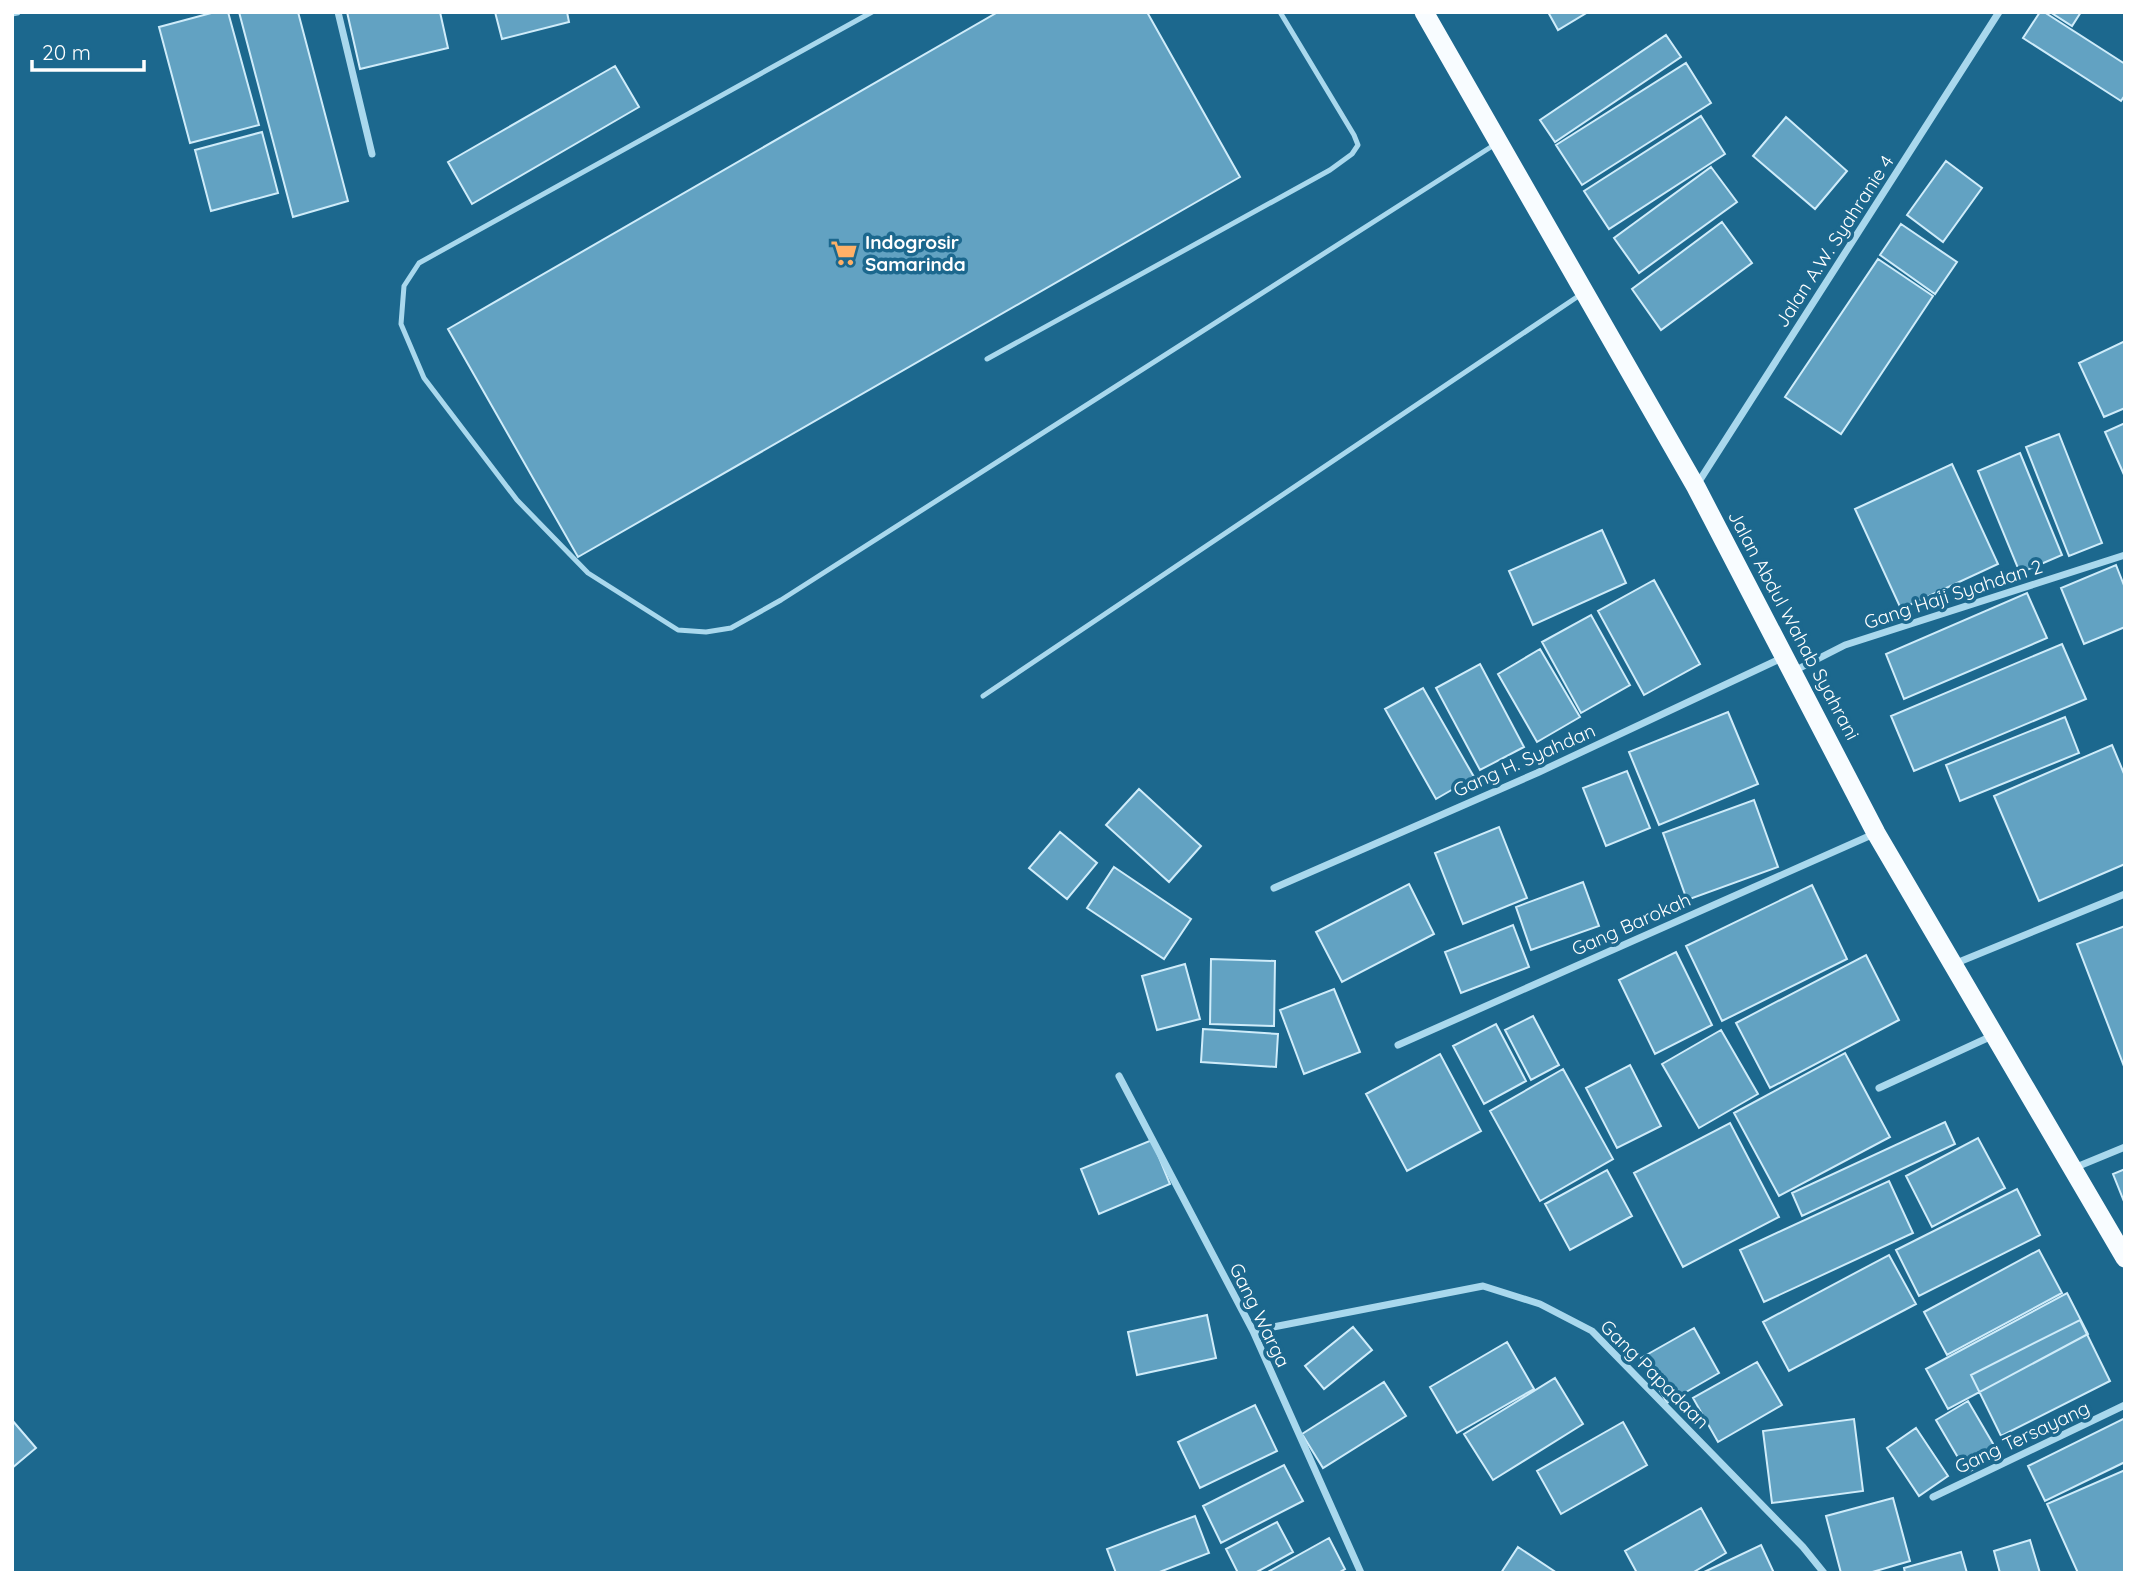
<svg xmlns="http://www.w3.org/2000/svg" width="2137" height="1585" viewBox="0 0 2137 1585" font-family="Quicksand,sans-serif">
  <rect width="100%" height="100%" fill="#1c688e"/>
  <!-- building -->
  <path fill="#62a2c2" stroke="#cfecfa" stroke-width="2" d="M215 12H228L259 125 190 143 159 27Z
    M239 12H298L348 201 293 217Z
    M347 12H440L448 48 360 69Z
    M495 12H567L569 22 502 39Z
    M998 12H1147L1240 177 578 557 448 329Z
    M1548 12H1588L1558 30Z
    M2040 12H2044L2125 64V95L2121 101 2023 38Z
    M2050 12H2081L2072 26Z
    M1666 35 1681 57 1555 142 1540 120Z
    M1686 63 1711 103 1582 185 1556 145Z
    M615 66 639 107 472 204 448 162Z
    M1701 116 1725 154 1609 229 1584 191Z
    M1786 117 1847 171 1815 209 1753 156Z
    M262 132 278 193 211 211 195 150Z
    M1946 161 1982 188 1943 242 1907 215Z
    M1711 167 1737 202 1639 273 1614 238Z
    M1722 222 1752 263 1661 330 1632 289Z
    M1901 224 1957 262 1935 294 1880 255Z
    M1878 259 1933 296 1841 434 1785 397Z
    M2125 341V408L2104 417 2079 363Z
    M2125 423V477L2105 432Z
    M2059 434 2102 543 2069 556 2026 447Z
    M2020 453 2062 555 2020 573 1978 471Z
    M1952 464 1998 564 1901 609 1855 509Z
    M1602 530 1626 583 1533 625 1509 571Z
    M2116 565 2125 588V627L2084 644 2061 588Z
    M1654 580 1700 664 1644 695 1598 611Z
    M2027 593 2047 638 1904 699 1886 654Z
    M1591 615 1630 685 1581 713 1542 642Z
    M2062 644 2086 699 1914 771 1891 716Z
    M1540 649 1580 717 1537 742 1498 674Z
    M1480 664 1524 747 1480 770 1436 688Z
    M1423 688 1474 777 1436 799 1385 709Z
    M1728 712 1758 784 1659 825 1629 752Z
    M2065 717 2079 753 1960 801 1946 765Z
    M2112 745 2125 776V864L2039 901 1994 796Z
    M1627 771 1650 828 1606 846 1583 788Z
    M1139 789 1201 846 1169 882 1106 825Z
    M1754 800 1778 867 1687 900 1663 833Z
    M1499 827 1527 898 1463 924 1435 853Z
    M1060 832 1097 863 1067 899 1029 868Z
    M1114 867 1191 919 1164 959 1087 908Z
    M1583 882 1599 926 1531 950 1516 907Z
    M1409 884 1434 934 1342 982 1316 932Z
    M1812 885 1847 959 1722 1021 1686 946Z
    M1513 925 1529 967 1461 993 1445 952Z
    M2125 926V1069L2077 944Z
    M1676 952 1712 1025 1655 1054 1619 980Z
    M1866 955 1899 1020 1770 1088 1736 1023Z
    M1211 959 1275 961 1274 1026 1210 1024Z
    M1185 964 1200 1019 1157 1030 1142 976Z
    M1334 989 1360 1052 1304 1074 1280 1010Z
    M1533 1016 1559 1065 1531 1080 1505 1030Z
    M1496 1024 1526 1081 1484 1104 1453 1046Z
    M1203 1029 1278 1034 1276 1067 1201 1062Z
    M1721 1030 1758 1094 1699 1128 1662 1064Z
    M1845 1053 1890 1137 1779 1196 1734 1113Z
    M1440 1054 1481 1131 1407 1171 1366 1094Z
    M1630 1065 1661 1126 1617 1148 1586 1088Z
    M1563 1069 1613 1159 1540 1201 1490 1111Z
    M1945 1122 1955 1144 1802 1216 1792 1193Z
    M1730 1123 1779 1217 1683 1267 1634 1173Z
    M1978 1138 2005 1188 1932 1227 1906 1176Z
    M1152 1140 1170 1184 1099 1214 1081 1169Z
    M2125 1169V1204L2113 1174Z
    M1607 1170 1632 1216 1570 1250 1545 1204Z
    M1889 1181 1913 1233 1764 1302 1740 1250Z
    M2017 1189 2040 1235 1919 1296 1896 1250Z
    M2039 1250 2062 1293 1947 1355 1924 1312Z
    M1889 1255 1916 1304 1789 1371 1763 1322Z
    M2067 1293 2088 1334 1948 1409 1926 1369Z
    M1207 1315 1216 1358 1137 1375 1128 1332Z
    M2080 1320 2110 1381 2001 1436 1971 1375Z
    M1353 1327 1372 1350 1324 1389 1305 1366Z
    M1694 1328 1719 1373 1667 1403 1641 1358Z
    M1507 1342 1534 1389 1457 1433 1430 1387Z
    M1757 1362 1782 1405 1718 1442 1693 1398Z
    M1555 1378 1583 1424 1493 1480 1464 1434Z
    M1384 1382 1406 1416 1323 1468 1302 1434Z
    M1968 1401 1999 1454 1967 1473 1936 1420Z
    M1255 1405 1277 1451 1200 1488 1178 1442Z
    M2125 1418V1462L2045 1501 2028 1466Z
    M1854 1419 1863 1491 1772 1503 1763 1431Z
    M12 1420 36 1448 12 1468Z
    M1623 1422 1647 1465 1561 1514 1537 1471Z
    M1916 1428 1948 1476 1919 1496 1887 1448Z
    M1284 1465 1303 1501 1221 1543 1203 1506Z
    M2125 1470V1573H2078L2047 1504Z
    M1893 1498 1910 1561 1869 1573H1841L1826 1516Z
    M1701 1508 1726 1553 1692 1573H1637L1625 1551Z
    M1195 1516 1209 1553 1157 1573H1116L1107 1549Z
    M1277 1522 1293 1552 1255 1573H1238L1226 1549Z
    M1329 1538 1345 1569 1338 1573H1266Z
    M2030 1540 2040 1573H2000L1994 1551Z
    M1761 1545 1774 1573H1702Z
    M1518 1547 1557 1573H1501Z
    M1961 1552 1967 1573H1905L1904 1568Z"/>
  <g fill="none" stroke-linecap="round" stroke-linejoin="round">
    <!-- service -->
    <path stroke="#a9d8ed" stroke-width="5" d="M872 12 419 263 404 286 401 324 424 378 517 500 588 573 678 630 706 632 731 628 781 600 1494 145
      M987 359 1330 170 1352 154 1358 145 1354 135 1280 12
      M983 696 1580 295"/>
    <!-- minor -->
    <path stroke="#a9d8ed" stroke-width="7" d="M338 12 372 154
      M12 13 17 12
      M1698 483 1999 12
      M1794 671 1845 645 2125 555
      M1274 888 1537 773 1784 657
      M1954 964 2125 894
      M1398 1045 1876 833
      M1119 1076 1253 1331 1361 1573
      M1879 1088 1994 1035
      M2074 1168 2125 1147
      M1253 1331 1483 1286 1540 1304 1592 1331 1803 1547 1824 1573
      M1933 1497 2125 1405"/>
    <!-- trunk -->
    <path stroke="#f8fcff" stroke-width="19" d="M1424 12 1696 487 1876 833 2125 1258"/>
  </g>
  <!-- icons -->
  <defs>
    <g id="supermarket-bare" transform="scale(2.1)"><path d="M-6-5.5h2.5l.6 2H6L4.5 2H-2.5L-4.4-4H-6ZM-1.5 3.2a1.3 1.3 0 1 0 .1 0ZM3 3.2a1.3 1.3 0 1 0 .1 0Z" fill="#feb067" stroke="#1c688e" stroke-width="2.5" paint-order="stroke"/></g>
  </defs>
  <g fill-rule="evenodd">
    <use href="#supermarket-bare" x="844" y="253"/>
  </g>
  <g text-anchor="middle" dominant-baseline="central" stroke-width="7" stroke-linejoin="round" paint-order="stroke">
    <!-- street labels -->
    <g font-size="19" fill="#fff" stroke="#1c688e">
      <text transform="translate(1834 241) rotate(-57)">Jalan A.W. Syahranie 4</text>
      <text transform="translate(1953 594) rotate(-18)">Gang Haji Syahdan 2</text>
      <text transform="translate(1794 625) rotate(62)">Jalan Abdul Wahab Syahrani</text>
      <text transform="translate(1524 760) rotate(-24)">Gang H. Syahdan</text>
      <text transform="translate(1631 924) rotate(-24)">Gang Barokah</text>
      <text transform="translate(1260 1315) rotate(64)">Gang Warga</text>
      <text transform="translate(1655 1374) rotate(45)">Gang Papadaan</text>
      <text transform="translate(2022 1437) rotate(-25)">Gang Tersayang</text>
    </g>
    <!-- poi labels -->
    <g font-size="19" font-weight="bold" fill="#fff" stroke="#1c688e" text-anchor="start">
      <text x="865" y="242">Indogrosir<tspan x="865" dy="22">Samarinda</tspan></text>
    </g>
  </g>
  <!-- border -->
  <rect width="2137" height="1585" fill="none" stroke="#ffffff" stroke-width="28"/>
  <!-- scale -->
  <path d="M32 60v10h112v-10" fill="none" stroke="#ffffff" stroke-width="3.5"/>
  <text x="42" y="60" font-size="21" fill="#ffffff" stroke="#1c688e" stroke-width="5" paint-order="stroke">20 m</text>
</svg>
